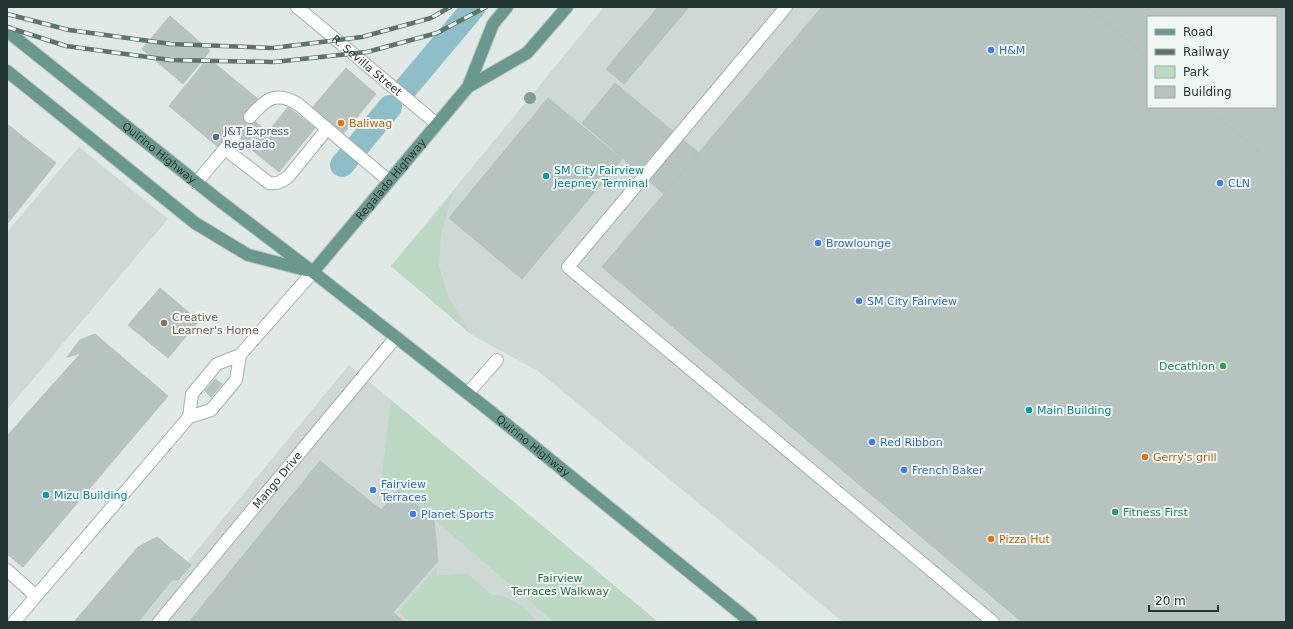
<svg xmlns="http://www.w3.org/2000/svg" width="1293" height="629" viewBox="0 0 1293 629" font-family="'DejaVu Sans',sans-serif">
  <rect width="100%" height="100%" fill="#e0e9e5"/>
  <!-- built -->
  <path fill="#ced8d4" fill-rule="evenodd" d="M604 7H1286V622H843L538 371 472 335 391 266ZM1148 17H1276V107H1148Z
    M79 147 168 219 7 410V232Z
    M349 365 391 400 658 622H138Z"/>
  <!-- green -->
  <path fill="#bbd8c3" d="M453 193 441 234 439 266 448 297 472 335 391 266Z
    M391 400 658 622H554L382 475Z
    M437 567V576L467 573 492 595 503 596 523 606 537 622H409L399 612Z"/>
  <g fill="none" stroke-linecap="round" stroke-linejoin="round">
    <!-- canal -->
    <path stroke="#8ebec8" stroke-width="24" d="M406 88 474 7
      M342 165 390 107"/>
  </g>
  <!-- building -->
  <path fill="#b6c3be" stroke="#b3c2bc" d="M658 7H689L624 84 606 69Z
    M822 7H1088L1148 58V107H1206L1286 174V622H1022L602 267Z
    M1088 7H1286V174L1206 107H1276V17H1148V58Z
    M170 16 210 51 183 84 142 49Z
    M208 58 258 99 218 147 169 106Z
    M346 68 376 94 343 134 312 108Z
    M615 83 699 153 664 194 582 123Z
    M548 98 622 159 522 279 449 218Z
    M288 107 315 128 279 172 231 133 246 114 268 132Z
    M7 124 56 163 7 224Z
    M160 288 199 321 168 358 128 325Z
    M95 334 168 396 23 567 7 554V436L81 353 67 357 80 340Z
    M215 379 222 384 211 397 205 391Z
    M320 461 381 510 399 490 434 520 438 561 393 612 404 622H189Z
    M157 537 191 565 178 580H172L138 622H74L138 547Z"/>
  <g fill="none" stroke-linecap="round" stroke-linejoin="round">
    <!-- minor-tunnel -->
    <path stroke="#bac5c1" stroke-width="12" stroke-dasharray="12 6" stroke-linecap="butt" d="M235 137 250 117"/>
    <!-- minor casing -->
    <g stroke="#a4b0ac" stroke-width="14">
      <g id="minor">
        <path id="s1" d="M297 7 437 124"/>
        <path d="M786 7 568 267 993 622"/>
        <path d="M250 117C265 100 275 90 298 104L389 181"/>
        <path d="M225 149 269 183C277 184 281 182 288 177L327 129"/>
        <path d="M196 183 235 137"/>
        <path d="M468 393 497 360"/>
        <path d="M189 417 192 394 217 364 240 355 313 272"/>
        <path d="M7 570 36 596"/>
        <path d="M14 622 189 417 211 410 236 380 240 355"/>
        <path id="s2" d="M159 622 396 337"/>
      </g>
    </g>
    <!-- major casing -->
    <g stroke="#bdc3c2" stroke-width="14">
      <g id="major">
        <path id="s3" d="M7 31 216 198 313 272 490 411 751 622"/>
        <path d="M7 71 195 223 248 255 306 270"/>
        <path d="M468 87 527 53 567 7"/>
        <path id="s4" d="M313 272 468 87 493 24 507 7"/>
      </g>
    </g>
    <!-- minor -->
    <use href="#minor" stroke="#fff" stroke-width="12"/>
    <!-- major -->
    <use href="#major" stroke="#69998e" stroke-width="12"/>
    <!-- rail casing -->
    <g stroke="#5d736d" stroke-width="4.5">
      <path id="rail" d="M7 14 69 30 171 44 273 48 362 37 431 18 450 7
        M7 27 66 46 170 60 274 62 367 52 437 33 486 7"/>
    </g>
    <!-- rail -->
    <use href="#rail" stroke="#f0f6f3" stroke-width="3" stroke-dasharray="9" stroke-linecap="butt"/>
  </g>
  <!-- trees -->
  <circle fill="#80a38f" cx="530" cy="98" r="6"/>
  <!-- markers -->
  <g fill="#3f7fe0" stroke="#f0f6f3" stroke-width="1.5">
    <circle cx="991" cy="50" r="4"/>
    <circle cx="1220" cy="183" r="4"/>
    <circle cx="818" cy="243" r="4"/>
    <circle cx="859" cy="301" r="4"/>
    <circle cx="872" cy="442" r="4"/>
    <circle cx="904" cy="470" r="4"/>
    <circle cx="373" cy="490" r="4"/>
    <circle cx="413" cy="514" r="4"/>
  </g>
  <g fill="#e8710a" stroke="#f0f6f3" stroke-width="1.5">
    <circle cx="341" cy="123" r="4"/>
    <circle cx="1145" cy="457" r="4"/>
    <circle cx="991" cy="539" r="4"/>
  </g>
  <circle fill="#5c6f8a" stroke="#f0f6f3" stroke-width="1.5" cx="216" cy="137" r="4"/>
  <g fill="#0f9aa8" stroke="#f0f6f3" stroke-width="1.5">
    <circle cx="546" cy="176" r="4"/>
    <circle cx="1029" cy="410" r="4"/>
    <circle cx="46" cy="495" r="4"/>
  </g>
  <circle fill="#8d6e63" stroke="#f0f6f3" stroke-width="1.5" cx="164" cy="323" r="4"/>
  <g fill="#2e9e5b" stroke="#f0f6f3" stroke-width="1.5">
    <circle cx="1223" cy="366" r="4"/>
    <circle cx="1115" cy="512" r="4"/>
  </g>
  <g text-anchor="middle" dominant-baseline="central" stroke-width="4" stroke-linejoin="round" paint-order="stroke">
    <!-- shop labels -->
    <g font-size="11" fill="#366cbe" stroke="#f0f6f3" text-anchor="start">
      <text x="999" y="50">H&amp;M</text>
      <text x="1228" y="183">CLN</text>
      <text x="826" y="243">Browlounge</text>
      <text x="867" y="301">SM City Fairview</text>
      <text x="880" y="442">Red Ribbon</text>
      <text x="912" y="470">French Baker</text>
      <text x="381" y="484">Fairview<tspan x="381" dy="13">Terraces</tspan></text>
      <text x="421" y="514">Planet Sports</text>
    </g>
    <!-- street labels -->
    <g font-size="11" fill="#233732" stroke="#f0f6f3">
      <text stroke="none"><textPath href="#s1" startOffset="91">R. Sevilla Street</textPath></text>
      <text stroke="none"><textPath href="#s3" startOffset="195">Quirino Highway</textPath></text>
      <text stroke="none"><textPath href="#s4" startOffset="121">Regalado Highway</textPath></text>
      <text stroke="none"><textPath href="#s3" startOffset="670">Quirino Highway</textPath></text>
      <text stroke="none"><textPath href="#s2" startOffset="185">Mango Drive</textPath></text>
    </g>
    <!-- food labels -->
    <g font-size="11" fill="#c56008" stroke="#f0f6f3" text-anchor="start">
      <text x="349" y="123">Baliwag</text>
      <text x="1153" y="457">Gerry's grill</text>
      <text x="999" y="539">Pizza Hut</text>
    </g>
    <!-- service labels -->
    <g font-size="11" fill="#4e5e75" stroke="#f0f6f3" text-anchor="start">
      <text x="224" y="131">J&amp;T Express<tspan x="224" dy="13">Regalado</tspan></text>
    </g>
    <!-- culture labels -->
    <g font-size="11" fill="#0d838f" stroke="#f0f6f3" text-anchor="start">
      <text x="554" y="170">SM City Fairview<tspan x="554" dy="13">Jeepney Terminal</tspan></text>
      <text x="1037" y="410">Main Building</text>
      <text x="54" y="495">Mizu Building</text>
    </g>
    <!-- education labels -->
    <g font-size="11" fill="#785e54" stroke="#f0f6f3" text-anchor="start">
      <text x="172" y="317">Creative<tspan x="172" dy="13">Learner's Home</tspan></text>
    </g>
    <!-- leisure labels -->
    <g font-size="11" fill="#27864d" stroke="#f0f6f3" text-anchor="end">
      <text x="1215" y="366">Decathlon</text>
      <text x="1123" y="512" text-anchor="start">Fitness First</text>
    </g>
    <!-- park labels -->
    <g font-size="11" fill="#326948" stroke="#f0f6f3">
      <text x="560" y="578">Fairview<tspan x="560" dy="13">Terraces Walkway</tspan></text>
    </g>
  </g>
  <!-- border -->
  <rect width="1293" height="629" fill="none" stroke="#233732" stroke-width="16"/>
  <!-- legend -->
  <rect x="1147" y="16" width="130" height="92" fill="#f0f6f3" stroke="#9eaaa6"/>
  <rect x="1155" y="29" width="20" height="6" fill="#69998e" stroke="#9eaaa6"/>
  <text x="1183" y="36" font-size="12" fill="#233732">Road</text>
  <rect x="1155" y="49" width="20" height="6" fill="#5d736d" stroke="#9eaaa6"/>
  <text x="1183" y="56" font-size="12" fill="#233732">Railway</text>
  <rect x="1155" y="66" width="20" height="12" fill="#bbd8c3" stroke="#9eaaa6"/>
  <text x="1183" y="76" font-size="12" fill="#233732">Park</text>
  <rect x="1155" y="86" width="20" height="12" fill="#b6c3be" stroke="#9eaaa6"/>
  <text x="1183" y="96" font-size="12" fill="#233732">Building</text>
  <!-- scale -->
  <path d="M1149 605v6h69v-6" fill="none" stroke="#233732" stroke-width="2"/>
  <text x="1155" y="605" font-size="12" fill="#233732" stroke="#f0f6f3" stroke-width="3" paint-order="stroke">20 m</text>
</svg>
